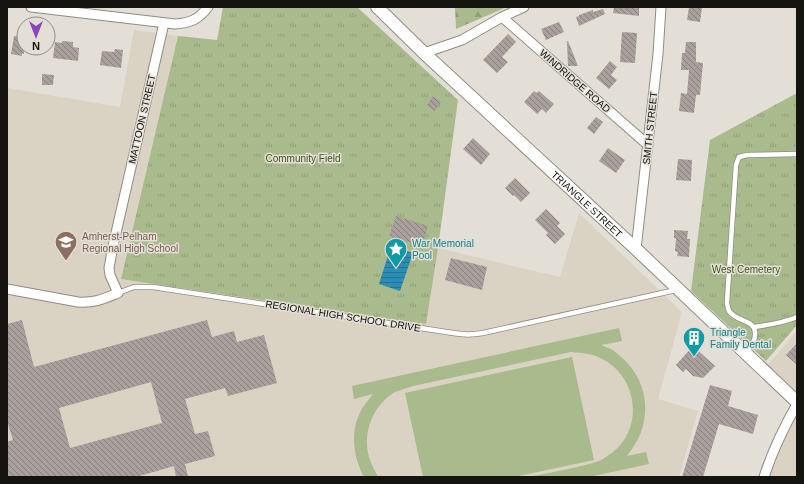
<svg xmlns="http://www.w3.org/2000/svg" width="804" height="484" viewBox="0 0 804 484" font-family="Arial,sans-serif">
  <defs>
    <pattern id="forest-firs" width="22" height="20" patternUnits="userSpaceOnUse"><rect width="22" height="20" fill="#a9ba8c"/><path d="M5 1l3.5 6h-7zM16 11l3.5 6h-7z" fill="#919f78"/></pattern>
    <pattern id="park-tufts" width="24" height="20" patternUnits="userSpaceOnUse"><rect width="24" height="20" fill="#a9ba8c"/><path d="M3 7l-1-3M5 7V3M7 7l1-3M15 17l-1-3M17 17v-4M19 17l1-3" fill="none" stroke="#919f78"/></pattern>
    <pattern id="water-rules" width="6" height="5" patternUnits="userSpaceOnUse"><rect width="6" height="5" fill="#2c8eb6"/><path d="M0 2.5h6" fill="none" stroke="#247393"/></pattern>
    <pattern id="building-back-hatch" width="6" height="6" patternUnits="userSpaceOnUse"><rect width="6" height="6" fill="#a99f9d"/><path d="M-1 5l2 2M0 0l6 6M5-1l2 2" fill="none" stroke="#88807f"/></pattern>
  </defs>
  <rect width="100%" height="100%" fill="#e4dfd6"/>
  <!-- built -->
  <path fill="#dad2c3" d="M134 30 178 36 121 278 425 323 438 248 560 277 579 213 682 312 658 399 698 411 679 477H7V88L120 107Z
    M797 331V402L763 370Z
    M797 404V477H764Z"/>
  <!-- grass -->
  <path fill="#a9ba8c" d="M619 328 622 341 601 345C605 347 609 348 613 350 615 352 618 354 620 356 643 375 651 404 641 432 638 441 632 449 627 456L646 452 649 464 589 477H529C544 474 559 471 573 468 583 465 594 464 603 459 606 457 610 454 613 452 643 428 638 381 606 361 595 354 584 353 571 352L413 386C407 388 400 390 395 392 373 405 362 433 369 457 371 464 375 471 378 477H364C354 459 350 434 359 415 362 407 368 401 373 394L354 399 352 386Z
    M572 357 594 460 514 477H423L405 393Z"/>
  <!-- forest -->
  <path fill="url(#forest-firs)" d="M455 7H507L456 29Z"/>
  <!-- park -->
  <path fill="url(#park-tufts)" d="M223 7H357L458 100 438 248 426 324 369 316 121 279 178 36 217 40Z
    M797 93V325L766 361 691 291 710 140Z"/>
  <!-- water -->
  <path fill="url(#water-rules)" d="M391 246 413 253 400 291 379 284Z"/>
  <!-- building -->
  <path fill="url(#building-back-hatch)" fill-rule="evenodd" d="M614 7H639V16L613 13Z
    M689 7H702L700 22 687 20Z
    M603 9 605 14 579 26 576 17 579 16V15L593 10V12Z
    M559 22 564 32 546 40 541 29Z
    M622 32 637 33 635 63 620 62Z
    M508 34 516 42 502 57 508 62 497 73 483 60Z
    M14 36 24 37V54L22 53V56L11 54Z
    M62 41 73 42V47L79 48 78 61 53 58 55 42 62 43Z
    M567 41H568L578 66H568Z
    M686 42H696V62L703 63 700 95H696L694 113 679 111 681 93 687 94 689 70H681L682 53H685Z
    M115 49 123 50 121 68 100 65 102 51 114 52Z
    M610 61 617 67 611 75 617 80 609 89 596 78Z
    M42 74 54 75 53 85H42Z
    M534 91 537 93 539 91 554 104 546 113 542 109 537 114 524 102Z
    M433 96 441 102 435 111 427 105Z
    M596 117 603 122 594 134 587 128Z
    M473 138 490 154 481 165 463 149Z
    M608 148 625 160 616 173 599 161Z
    M678 159 692 160 691 181 676 180Z
    M515 178 530 193 521 202 514 195 513 196 505 188Z
    M546 209 560 223 557 226 565 234 555 244 546 235 548 233 535 220Z
    M396 216 428 226 422 246 389 236Z
    M674 230 688 231 687 239H690L689 257 677 256 678 252 675 251 676 238H674Z
    M451 258 487 267 482 290 445 280Z
    M22 320 34 367 207 320 212 337 234 331 237 342 264 335 277 383 228 396 225 388 185 399 195 434 208 431 215 456 185 464 188 477H176L174 466 136 477H7V442L13 440 7 421V324ZM151 382 162 423 70 448 59 408Z
    M797 343V365L786 355Z
    M693 346 715 366 703 378 693 376 686 369 683 372 676 365Z
    M710 385 732 391 728 406 758 415 753 434 719 424 703 477H682Z"/>
  <g fill="none" stroke-linecap="round" stroke-linejoin="round">
    <!-- lane casing -->
    <g stroke="#908c84" stroke-width="6">
      <path id="lane" d="M118 293 134 287H153L453 333C464 335 473 335 483 333L676 290
        M754 327C769 325 783 323 797 317
        M746 352C751 346 756 341 755 332 755 320 735 321 729 311 728 308 727 305 727 302L736 165 739 157 747 155 797 154"/>
    </g>
    <!-- street casing -->
    <g stroke="#908c84" stroke-width="11">
      <path id="street" d="M31 7 175 24C191 23 199 19 208 7
        M502 17 648 145
        M424 53 462 40 502 17 524 7
        M636 249 658 54 661 7
        M7 289 78 302C95 303 103 299 118 293L110 275 109 268 113 246 164 23
        M764 477C772 452 784 427 797 404"/>
    </g>
    <!-- secondary casing -->
    <g stroke="#908c84" stroke-width="14">
      <g id="secondary">
        <path id="s1" d="M377 7 424 53 636 249 797 402"/>
      </g>
    </g>
    <!-- lane -->
    <use href="#lane" stroke="#fff" stroke-width="4.5"/>
    <!-- street -->
    <use href="#street" stroke="#fff" stroke-width="9"/>
    <!-- secondary -->
    <use href="#secondary" stroke="#fff" stroke-width="12"/>
  </g>
  <!-- icons -->
  <defs>
    <g id="school-pin" transform="scale(1.15)"><path d="M0 17L-7.5 6A9.5 9.5 0 1 1 7.5 6Z" fill="#8d6e63" stroke="#e4dfd6"/><path d="M0-5L7-2L0 1L-7-2ZM-4 1L0 2.5L4 1V4Q0 6-4 4Z" fill="#fff"/></g>
    <g id="sight-pin" transform="scale(1.15)"><path d="M0 17L-7.5 6A9.5 9.5 0 1 1 7.5 6Z" fill="#0f9aa8" stroke="#e4dfd6"/><path d="M0-6L1.8-2.2L6-1.7L2.9 1.2L3.7 5.4L0 3.3L-3.7 5.4L-2.9 1.2L-6-1.7L-1.8-2.2Z" fill="#fff"/></g>
    <g id="building-pin" transform="scale(1.15)"><path d="M0 17L-7.5 6A9.5 9.5 0 1 1 7.5 6Z" fill="#0f9aa8" stroke="#e4dfd6"/><path d="M-4-6H4V6H1V3H-1V6H-4ZM-2.5-4.3h1.7v1.8h-1.7ZM.8-4.3h1.7v1.8H.8ZM-2.5-1h1.7V.8h-1.7ZM.8-1h1.7V.8H.8Z" fill="#fff"/></g>
  </defs>
  <g fill-rule="evenodd">
    <use href="#school-pin" x="66" y="242"/>
    <use href="#sight-pin" x="396" y="249"/>
    <use href="#building-pin" x="694" y="338"/>
  </g>
  <g text-anchor="middle" dominant-baseline="central" stroke-width="3" stroke-linejoin="round" paint-order="stroke">
    <!-- street labels -->
    <g font-size="10" fill="#151411" stroke="#e4dfd6">
      <text transform="translate(575 81) rotate(41)">WINDRIDGE ROAD</text>
      <text transform="translate(142 119) rotate(-77)">MATTOON STREET</text>
      <text transform="translate(650 128) rotate(-84)">SMITH STREET</text>
      <text stroke="none"><textPath href="#s1" startOffset="288">TRIANGLE STREET</textPath></text>
      <text transform="translate(343 316) rotate(9)">REGIONAL HIGH SCHOOL DRIVE</text>
    </g>
    <!-- park labels -->
    <g font-size="10" fill="#43551e" stroke="#e4dfd6">
      <text x="303" y="158">Community Field</text>
      <text x="746" y="269">West Cemetery</text>
    </g>
    <!-- education labels -->
    <g font-size="10" fill="#785e54" stroke="#e4dfd6" text-anchor="start">
      <text x="82" y="236">Amherst-Pelham<tspan x="82" dy="12">Regional High School</tspan></text>
    </g>
    <!-- culture labels -->
    <g font-size="10" fill="#0d838f" stroke="#e4dfd6" text-anchor="start">
      <text x="412" y="243">War Memorial<tspan x="412" dy="12">Pool</tspan></text>
      <text x="710" y="332">Triangle<tspan x="710" dy="12">Family Dental</tspan></text>
    </g>
  </g>
  <!-- border -->
  <rect width="804" height="484" fill="none" stroke="#151411" stroke-width="16"/>
  <!-- north arrow -->
  <g transform="translate(36 36) rotate(180)"><circle r="19" fill="#e4dfd6" stroke="#918e87"/>
  <path d="M0-3L7 15L0 10L-7 15Z" fill="#8947bc"/>
  <text y="-6" font-size="11" font-weight="bold" text-anchor="middle" fill="#151411">N</text>
  </g>
</svg>
